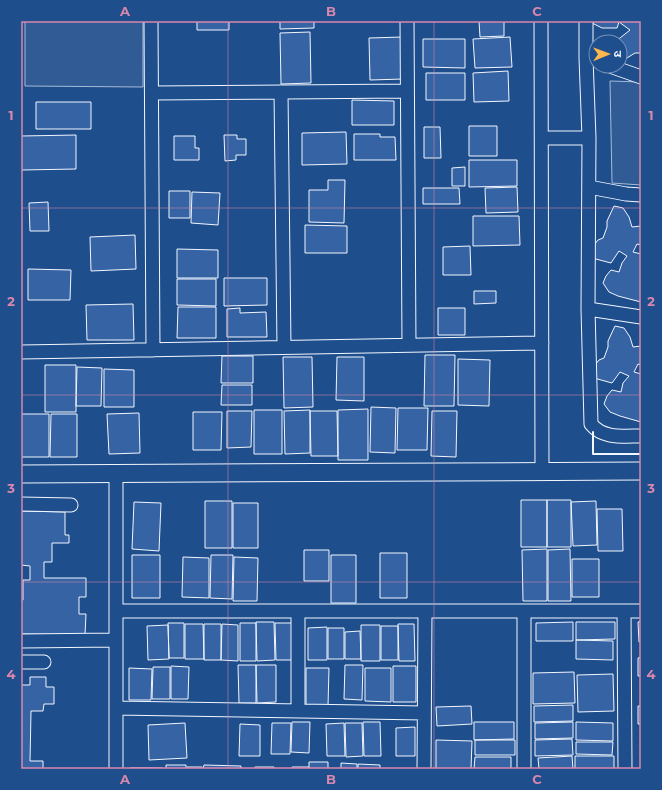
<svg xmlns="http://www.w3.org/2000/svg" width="662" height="790" viewBox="0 0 662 790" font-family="Montserrat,'Noto Sans Devanagari',sans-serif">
  <rect width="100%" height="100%" fill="#1f4e8c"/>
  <!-- green -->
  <path fill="#305b95" stroke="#a8bbd7" d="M25 21H143V87L25 86Z
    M610 81 641 82V185L612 183Z"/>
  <!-- building -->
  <path fill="#3563a3" stroke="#f2f6ff" d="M197 21H229V30H197Z
    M280 21H314V28L280 29Z
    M479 21H504V36L480 37Z
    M591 21H641V53H635L622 61 620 60V42H615L630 30 619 22 617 28H602L590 22Z
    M310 32 311 83 281 84 280 33Z
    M402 37 403 79 370 80 369 38Z
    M510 37 512 67 475 68 473 39Z
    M423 39H465V68L423 67Z
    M508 71 509 101 474 102 473 73Z
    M426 73H465V100H426Z
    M352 100 394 101V125H352Z
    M36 102H91V129H36Z
    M469 126H497V156H469Z
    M424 127H440L441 158H424Z
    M346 132 347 164 302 165V133Z
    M354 134H380V137H395L396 160H354Z
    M76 135V169L21 170V136Z
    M224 135H237V139H246V155H236V160L225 161Z
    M174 136H195V148H199V160H174Z
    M469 160H517V186L469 187Z
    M465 167V186H452V168Z
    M328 180H345L344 223 309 222V190H328Z
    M517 187 518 212 486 213 485 188Z
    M423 188H459L460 204H423Z
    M169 191H190V218H169Z
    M192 192 220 193 218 225 191 223Z
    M48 202 49 231H30L29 203Z
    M614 206 623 208 629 217 632 227 641 226V245L637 244 633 252 641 254V302L618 296 609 292 603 283 606 276 611 270 619 272 622 263 627 256 619 251 611 263 592 258 590 250 598 240 603 238 607 227V221Z
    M473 216H519L520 245 473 246Z
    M305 225 347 226V253H305Z
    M135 235 136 269 91 271 90 237Z
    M470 246 471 275H443V247Z
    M177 249 218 250V278H177Z
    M28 269 71 270 70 300H28Z
    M224 278H267V305L224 306Z
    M177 279H216V306L177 305Z
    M474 291H496V303L474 304Z
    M133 304 134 340H87L86 305Z
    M178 307H216V338H177Z
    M240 308V313L266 312 267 337H227V309Z
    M438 308H465V335H438Z
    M615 326 624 328 630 337 633 347 641 346V365L638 364 634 372 641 374V422L620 416 610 412 604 404 607 396 612 390 621 392 623 383 629 376 620 372 612 383 594 378 591 370 599 360 604 358 608 347V341Z
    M425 355H455L454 406H424Z
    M222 356H253V383H221Z
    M283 357H312L313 407 284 408Z
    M337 357H364V401L336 400Z
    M458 359 490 360 489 406 458 405Z
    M45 365H76V412H45Z
    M77 367 102 368 101 406H76Z
    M104 369 134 370V407H104Z
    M222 385H252V405H221Z
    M371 407 396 408 395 453 370 452Z
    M398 408H428L427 450H397Z
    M368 409V460H338V410Z
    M254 410H282V454H254Z
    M310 410V453L285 454 284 411Z
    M227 411H252L251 447 227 448Z
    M310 411H337L338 456H311Z
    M432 411H457L456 457 431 456Z
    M193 412H222L221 450H193Z
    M139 413 140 453 109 454 107 414Z
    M21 414H49V457H21Z
    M51 414H77V457H50Z
    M521 500H547V547H521Z
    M547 500H571V547H547Z
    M205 501H232V548H205Z
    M596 501 597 545 573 546 571 502Z
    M134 502 161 503 159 551 132 549Z
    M233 503H258V548H233Z
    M597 509H622L623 551H598Z
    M21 511 65 512V535H69V543H52V562H44V578H86V597H79V614H86L85 635 21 634V600H23V580H30V566L21 565Z
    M547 549V601H523L522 550Z
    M570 549 571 601H548V550Z
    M304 550H329V581H304Z
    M380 553H407V598H380Z
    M132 555H160V598H132Z
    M211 555H233L232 599 210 598Z
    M331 555H356V603H331Z
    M183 557 209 558V598L182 597Z
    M234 557 258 558 257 601H233Z
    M572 559H599V597H572Z
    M641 621V642H639L638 622Z
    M256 622H274L275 660 257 661Z
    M573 622V641H536V623Z
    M576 622H615V639L576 640Z
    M168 623H184V658H169Z
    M240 623H256V661H240Z
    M275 623H292V660H276Z
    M185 624H203L204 659H185Z
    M204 624H221V660H204Z
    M222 624 238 625V661L221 660Z
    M398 624H414L415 661H399Z
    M168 625 169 659 148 660 147 626Z
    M361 625H380V661H361Z
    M381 626H398V660H381Z
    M327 627V660H308V628Z
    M328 628H344V659H328Z
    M360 631 361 659H345V632Z
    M576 640 613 641V660L576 659Z
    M641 657V676H638V658Z
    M238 665H256V703H239Z
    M256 665H276V702L257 703Z
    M345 665H363L362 700 344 699Z
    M171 666 189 667 188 699H171Z
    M393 666H416V702H393Z
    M153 667H170V699H152Z
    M129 668 152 669 151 700H129Z
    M306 668H329L328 706H306Z
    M365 668H391V702L365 701Z
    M574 672 575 703 533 704V673Z
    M613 674 614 711 578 712 577 675Z
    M30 677H46V687H54V704H44L43 711H31L30 761H43V769H21V685H30Z
    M573 705V721L534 722V706Z
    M471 706 472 724 437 726 436 707Z
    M638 706H641V724H638Z
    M292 722H310L309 753 291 752Z
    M363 722H380L381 756H364Z
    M474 722H514V739L474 740Z
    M573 722V738L535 739V723Z
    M576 722 613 723V741L576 740Z
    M185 723 187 758 149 760 148 725Z
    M272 723H291L290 754H271Z
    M344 723 345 756H327L326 724Z
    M345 723H362L363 756 346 757Z
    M240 724 260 725V756H239Z
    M415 727V756H396V728Z
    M572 739 573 755 535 756V740Z
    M436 740 472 741 471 769H436Z
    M475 740H515V755H475Z
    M576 742H613L612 755 576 754Z
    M572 756 573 769H539L538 758Z
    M575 756H614V769H575Z
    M475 757H511V769H474Z
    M309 762H328V769H309Z
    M341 763 357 764V769H341Z
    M358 764 380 765V769H358Z
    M166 765H186V769H166Z
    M204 765 241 766V769H203Z
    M187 767H202V769H187Z
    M255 767H274V769H255Z
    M292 767H309V769H292Z
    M130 768H162V769H130Z"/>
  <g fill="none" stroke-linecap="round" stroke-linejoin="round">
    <!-- minor casing -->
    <g stroke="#f2f6ff" stroke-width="15">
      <path id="minor" d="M151 21 153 350
        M407 21 409 345
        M541 21 542 472
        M586 21V58L589 138 588 309 591 424C603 439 623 436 641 436
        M610 66 641 77
        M281 92 284 347
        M152 93 407 91
        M542 138H589
        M589 187 626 194 641 195
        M588 309 641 317
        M21 352 542 343
        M116 474V769
        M21 504 71 505
        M116 611H641
        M298 611V711
        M524 611V769
        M624 611 625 769
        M21 641 116 640
        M21 662H44
        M116 708 424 713
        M424 769 425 611"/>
    </g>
    <!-- tertiary casing -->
    <g stroke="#f2f6ff" stroke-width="19">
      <path id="tertiary" d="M21 474 641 471"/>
    </g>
    <!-- minor -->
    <use href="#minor" stroke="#1f4e8c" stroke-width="13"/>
    <!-- tertiary -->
    <use href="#tertiary" stroke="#1f4e8c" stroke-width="17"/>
    <!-- wall -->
    <path stroke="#f2f6ff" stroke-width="2" d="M593 432V454H641"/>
  </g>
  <!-- grid -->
  <path fill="none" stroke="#da87ad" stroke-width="1" stroke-opacity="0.55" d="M228 21V769M434 21V769M21 208H641M21 395H641M21 582H641"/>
  <!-- border -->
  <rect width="662" height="790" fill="none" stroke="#1f4e8c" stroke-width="44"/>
  <!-- north arrow -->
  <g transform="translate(608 54) rotate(89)"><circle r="19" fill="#1f4e8c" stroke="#7391ba"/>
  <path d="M0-3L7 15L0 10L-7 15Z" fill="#ffb74d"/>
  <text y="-6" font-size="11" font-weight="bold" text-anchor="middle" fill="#f2f6ff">उ</text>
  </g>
  <rect x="22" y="22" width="618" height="746" fill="none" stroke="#da87ad" stroke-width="1.5"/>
  <g font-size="13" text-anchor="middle" font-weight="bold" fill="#da87ad">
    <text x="125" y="16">A</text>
    <text x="331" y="16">B</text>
    <text x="537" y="16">C</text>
    <text x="11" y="120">1</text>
    <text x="651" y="120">1</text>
    <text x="11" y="306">2</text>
    <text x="651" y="306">2</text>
    <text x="11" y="493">3</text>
    <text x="651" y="493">3</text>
    <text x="11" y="679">4</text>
    <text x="651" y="679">4</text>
    <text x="125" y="784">A</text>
    <text x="331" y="784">B</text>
    <text x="537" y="784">C</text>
  </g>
</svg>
